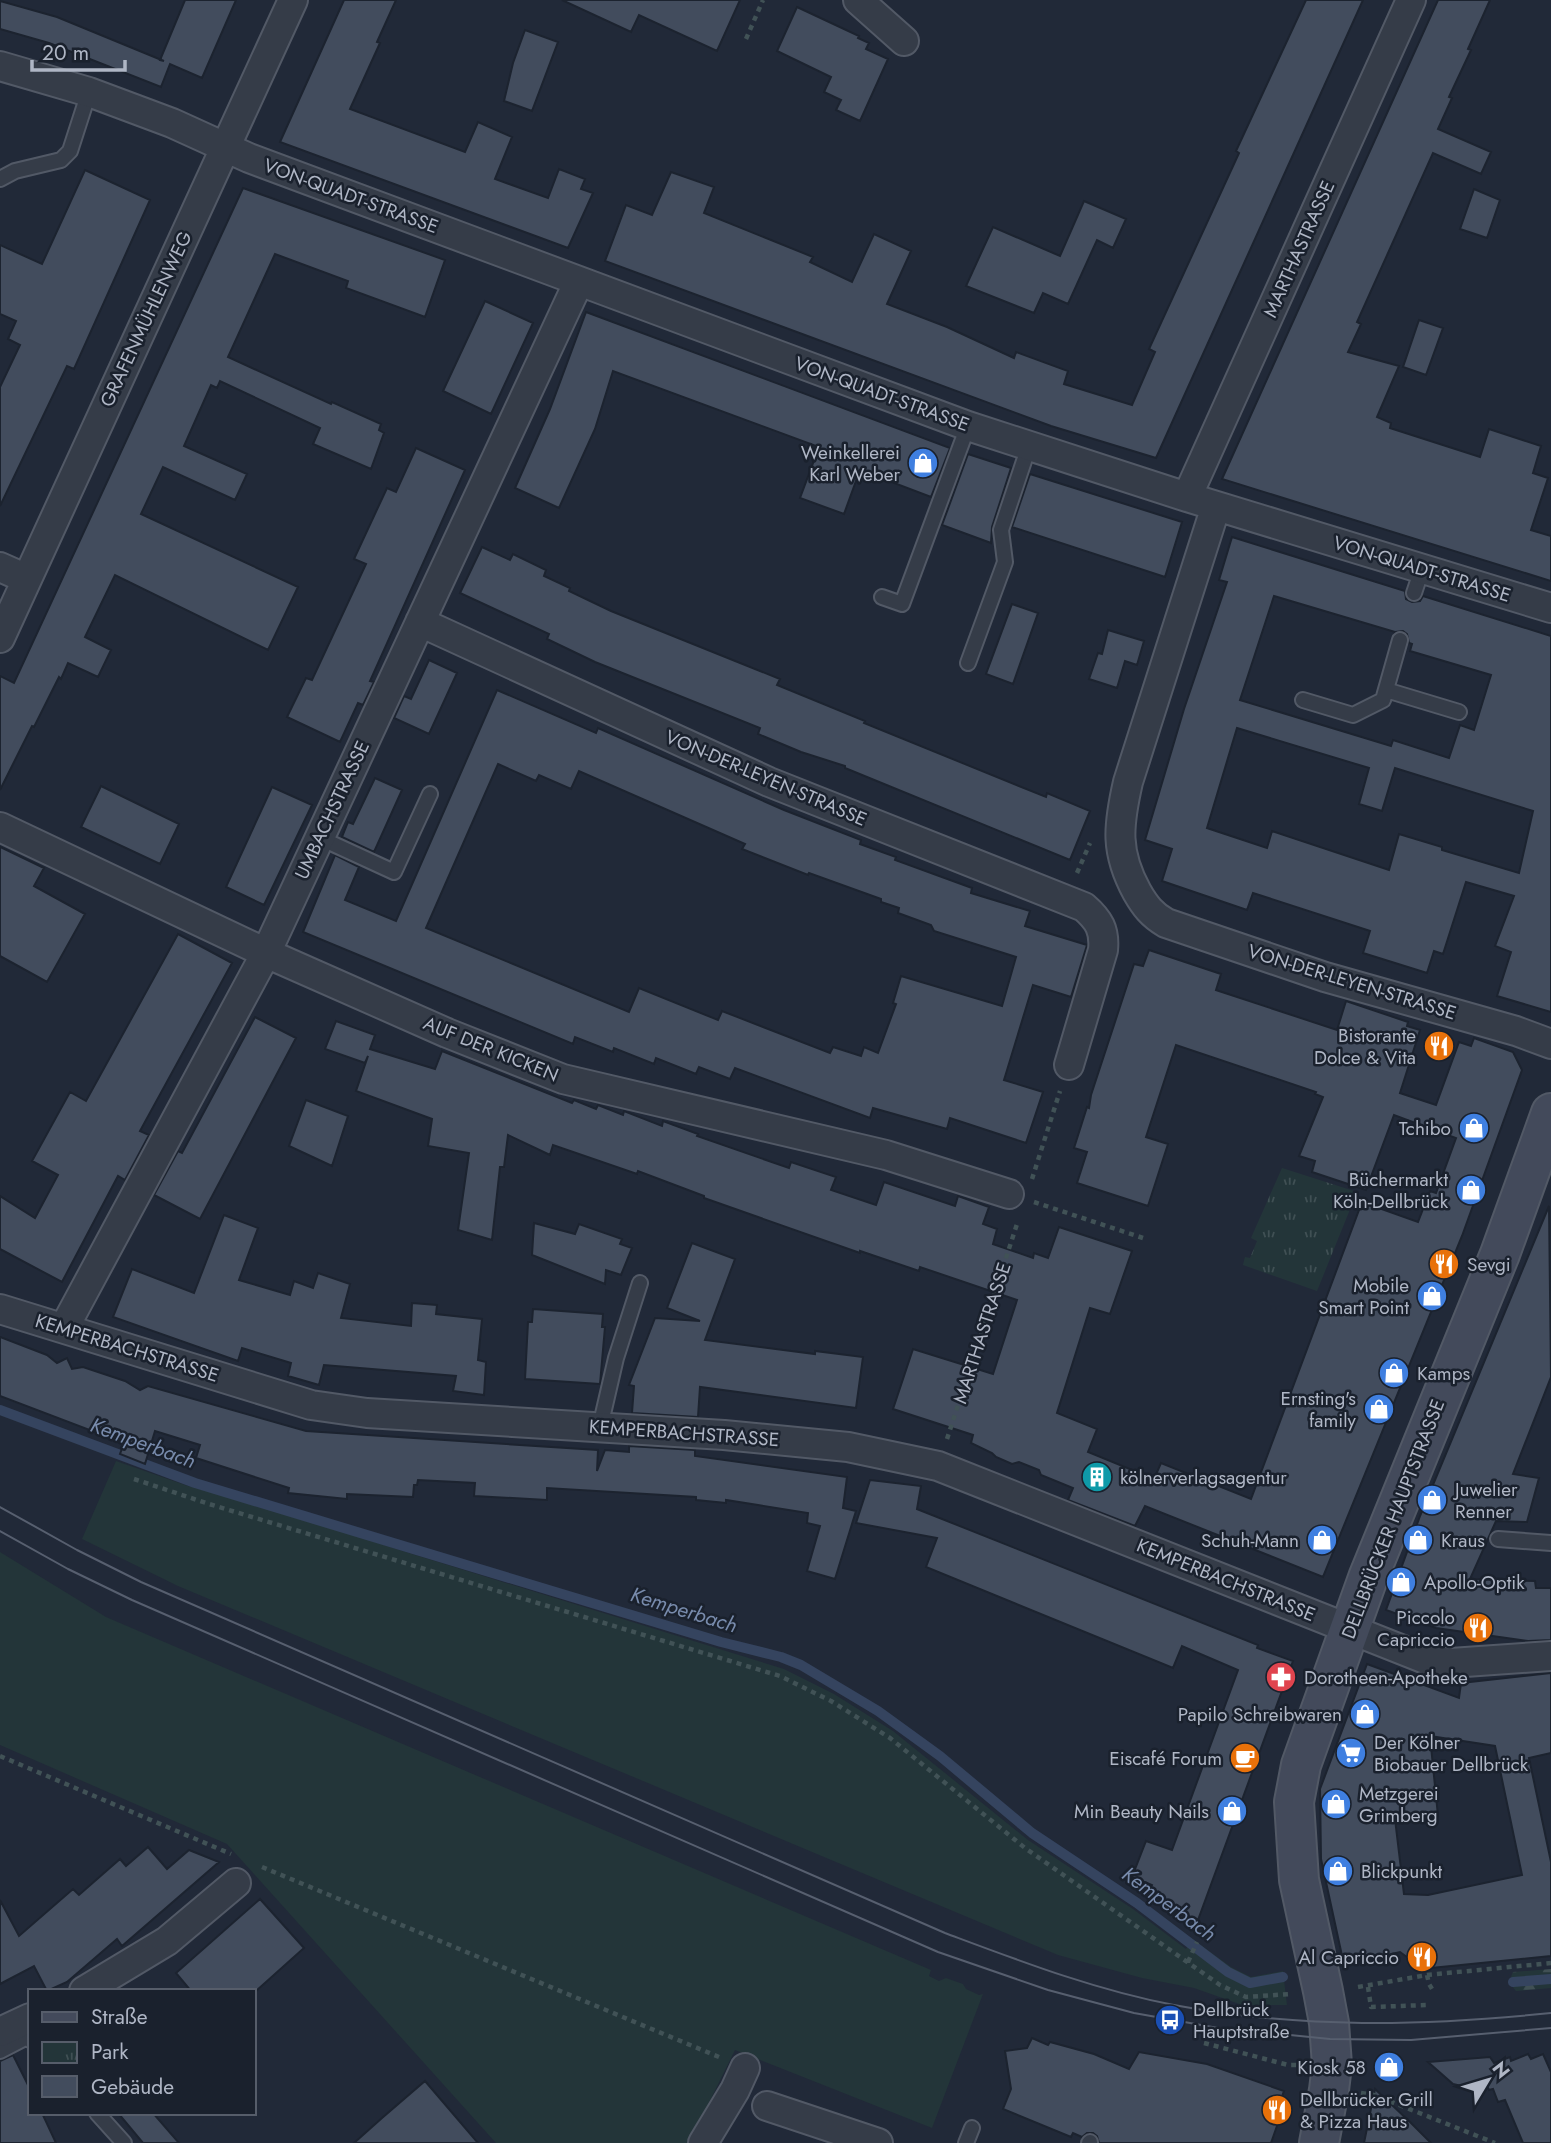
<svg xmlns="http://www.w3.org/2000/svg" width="1551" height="2143" viewBox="0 0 1551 2143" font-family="Jost,sans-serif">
  <defs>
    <pattern id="forest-firs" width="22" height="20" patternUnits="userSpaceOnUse" patternTransform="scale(1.75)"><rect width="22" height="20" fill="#233539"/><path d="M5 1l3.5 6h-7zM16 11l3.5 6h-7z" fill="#405054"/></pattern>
    <pattern id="park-tufts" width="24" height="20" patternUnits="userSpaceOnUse" patternTransform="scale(1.75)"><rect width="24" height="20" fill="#233539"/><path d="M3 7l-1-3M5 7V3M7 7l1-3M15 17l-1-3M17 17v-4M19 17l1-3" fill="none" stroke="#405054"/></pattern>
  </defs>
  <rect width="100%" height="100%" fill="#212938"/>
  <!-- forest -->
  <path fill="url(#forest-firs)" d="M1551 1969V1988L1516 1991C1510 1984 1509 1981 1513 1972Z"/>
  <!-- park -->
  <path fill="url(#park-tufts)" d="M1282 1168 1357 1192 1317 1291 1243 1265 1245 1257 1250 1258 1257 1241 1251 1238Z"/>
  <!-- garden -->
  <path fill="#233539" d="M116 1461 188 1486 284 1511 393 1548 784 1669 834 1694 893 1731 1028 1840 1133 1909 1186 1949 1191 1938 1231 1967 1251 1977 1283 1971 1287 2005H1242L1194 1988 1142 1978 1058 1955 178 1586 82 1539Z
    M0 1552 106 1617 931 1970 929 1976 939 1981 946 1978 963 1984 966 1989 979 1995 983 1994 932 2128 735 2050 689 2143H496L227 1844 0 1745Z"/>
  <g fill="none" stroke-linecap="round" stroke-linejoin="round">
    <!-- stream -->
    <path stroke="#35445f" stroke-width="10" d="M0 1410 195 1483 721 1642 781 1657 801 1665 878 1711 940 1756 1032 1833 1137 1903 1228 1972 1250 1983 1283 1977
      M1513 1982 1551 1979"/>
  </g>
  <!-- building -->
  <path fill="#424c5d" stroke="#1c232f" stroke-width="2" fill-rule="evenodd" d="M185 0H236L202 78 170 64 161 87 49 43 0 29V1L57 17 164 61 160 60Z
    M344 0H396L377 42 380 43 350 109 465 152 478 122 512 137 495 179 548 198 559 169 585 179 581 189 593 193 568 248 280 142Z
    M562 0H740L717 51 639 15 631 32Z
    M1306 0H1363L1156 458 1051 426 605 261 626 205 652 215 671 172 714 187 704 213 813 257 810 262 852 282 874 234 911 251 887 304 947 327 1014 358 1016 352 1068 371 1064 384 1132 405 1155 352 1149 349 1239 153 1236 151Z
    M1438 0H1490L1468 49 1471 50 1449 97 1452 98 1438 129 1491 152 1481 174 1433 153 1357 322 1361 324 1348 352 1399 366 1377 417 1391 423 1390 428 1480 457 1489 429 1541 446 1533 473 1548 478 1531 530 1551 536V581L1222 479Z
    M797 7 859 36 858 38 869 43 866 49 888 59 860 121 836 110 841 100 824 92 831 77 777 51Z
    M525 30 558 42 532 111 504 101 513 63Z
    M85 170 150 200 74 369 67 366 0 506V387L20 345 8 339 16 321 0 314V245L42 264Z
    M243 188 445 260 425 317 346 288 348 281 275 254 228 357 331 404 332 402 381 424 379 430 384 433 371 469 313 444 320 428 220 381 217 388 211 385 184 446 247 474 235 500 163 467 141 514 298 587 268 650 115 575 85 637 111 650 98 677 68 663 61 679 59 677 34 727 32 726 0 790V676L14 683Z
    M1474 189 1500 200 1487 238 1460 229Z
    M1084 201 1126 219 1113 248 1097 240 1068 304 1043 293 1034 313 966 286 993 227 1060 256Z
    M485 301 533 323 491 414 443 391Z
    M586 312 950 448 931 497 860 470 844 514 800 498 819 447 613 371 595 429 559 508 515 488 550 409Z
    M1419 320 1443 328 1426 375 1403 367Z
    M416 448 465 470 370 681 374 682 363 705 358 703 340 742 287 717 306 678 312 680 366 564 354 559 387 488 396 492Z
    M968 454 1011 468 992 527 991 543 942 525Z
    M1030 474 1182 522 1165 577 1012 527Z
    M1232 537 1405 591 1406 599 1412 602 1420 601 1423 596 1551 636V1012L1497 996 1511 952 1495 946 1514 896 1466 882 1443 954 1434 951 1427 973 1363 953 1370 931 1253 893 1247 910 1162 881 1172 849 1145 840 1184 709 1227 582 1219 580ZM1274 596 1395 632 1403 631 1407 634 1409 643 1412 644 1410 651 1491 675 1474 730 1460 725 1449 758 1393 740 1391 746 1240 700ZM1237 728 1369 768 1359 804 1382 811 1395 768 1533 811 1519 873 1442 850V847L1399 834 1389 870 1272 831 1267 848 1207 828Z
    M482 547 510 560 513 554 546 570 544 576 570 588 569 591 611 611 780 679 777 685 865 721 864 723 1046 797 1047 793 1090 811 1070 860 845 768V766L801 752 758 734 760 728 595 662 547 639 549 634 460 593Z
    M1012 604 1038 613 1013 684 986 674Z
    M1108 630 1144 641 1137 665 1125 661 1117 688 1089 679 1098 653 1102 654Z
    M429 660 457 673 429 734 394 718 404 696 411 699Z
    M497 690 596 733 598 728 784 810 861 840 860 844 896 857 895 860 972 888 971 893 1030 911 1025 926 1087 945 1071 997 1033 985 1004 1080 1043 1092 1026 1143 950 1118 947 1129 873 1108 870 1118 735 1068 730 1079 699 1067 696 1074 656 1058 654 1064 614 1048 613 1052 575 1037 573 1044 303 932 335 855 359 867 345 900 396 921ZM498 764 536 781 539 775 571 789 579 771 745 844 742 849 808 875 809 873 881 899V902L899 908 898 913 931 925 934 931 1016 957 1002 1006 901 976 893 1003 896 1004 878 1053 864 1047 861 1056 833 1047 830 1053 722 1011 718 1020 639 988 629 1012 426 928Z
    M375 778 402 790 374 852 342 837 348 822 353 824Z
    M101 786 179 824 160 864 81 827Z
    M272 787 312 805 264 905 226 887Z
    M0 847 44 868 34 886 85 914 47 982 0 956Z
    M178 934 232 963 140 1131 149 1135 125 1180 118 1176 62 1282 0 1249V1196L35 1218 58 1175 32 1161 70 1092 86 1101Z
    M1149 950 1221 974 1216 990 1337 1030 1346 1001 1408 1022 1407 1026 1420 1030 1400 1093 1436 1105 1459 1042 1471 1046 1474 1038 1513 1052 1522 1070 1462 1236 1323 1577 1145 1506 1135 1526 1068 1500 1073 1488 1041 1475 1039 1470 1019 1462 1012 1464 996 1457 992 1453 971 1443 973 1435 893 1409 913 1349 993 1374 1017 1300 920 1267 919 1271 860 1251V1253L704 1198V1196L638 1171 637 1174 553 1145 550 1155 508 1135 504 1167H500L492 1240 458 1230 469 1153 428 1146 432 1119 356 1091 368 1056 365 1063 325 1049 336 1021 375 1035 370 1049 435 1069 442 1051 572 1103 574 1100 596 1109 598 1105 623 1115 624 1111 662 1126 663 1121 698 1134 697 1136 789 1168 791 1162 836 1177 831 1190 876 1205 884 1182 955 1206 958 1196 989 1207 983 1224 997 1229 993 1244 1033 1258 1034 1253 1048 1258 1059 1227 1132 1251 1110 1314 1090 1308 1057 1413 1097 1429 1088 1452 1154 1479 1161 1463 1251 1499 1362 1202 1418 1222 1430 1191 1436 1193 1456 1138 1394 1115 1366 1190 1312 1172 1315 1161 1299 1156 1323 1097 1315 1094 1316 1092 1176 1045 1146 1137 1168 1144 1148 1206 1077 1183 1087 1152 1074 1148 1087 1107 1089 1108 1091 1095 1134 964 1143 966Z
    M255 1017 296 1038 200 1219 154 1195 178 1151 182 1153Z
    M306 1100 348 1116 332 1166 289 1146Z
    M1549 1206 1551 1377 1513 1474 1539 1478 1527 1522 1496 1521 1470 1579 1535 1581 1536 1588H1551V1640L1528 1641 1436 1628 1386 1610 1420 1516Z
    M224 1215 258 1228 239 1280 290 1295 294 1281 313 1288 318 1273 350 1284 341 1318 411 1326 412 1303 437 1305 436 1314 482 1319 478 1360 486 1362 484 1395 453 1391 456 1376 324 1365 319 1385 288 1376 291 1363 242 1348 238 1361 113 1317 132 1269 194 1293Z
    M534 1223 575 1234 579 1224 622 1239 620 1244 632 1248 621 1275 606 1270 605 1284 532 1255Z
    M692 1243 735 1259 705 1340 815 1354V1351L863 1357 856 1408 700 1387 698 1417 632 1413 634 1386 629 1385 655 1318 700 1321 667 1308Z
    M533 1309 603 1314 602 1327H605L600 1384 525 1379 528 1322H532Z
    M0 1337 47 1355 57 1363 67 1358 72 1369 83 1367 125 1381 140 1390 148 1386 306 1431 598 1450 597 1471 605 1450 629 1452V1446L695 1450V1456L847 1477 843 1508 856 1511 835 1579 807 1571 820 1526 807 1523 808 1513 758 1505 726 1500V1503L696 1500V1497L547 1488V1500L474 1496 475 1483 418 1480 417 1485H414L413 1497 347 1494V1499L288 1493 289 1488 196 1458 200 1445 155 1431 145 1464 120 1454 124 1443 0 1396Z
    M870 1480 921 1486 917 1509 1258 1645 1257 1648 1293 1661 1198 1920 1175 1911 1172 1902 1155 1896 1156 1893 1150 1891 1152 1885 1132 1877 1146 1841 1172 1850 1238 1670 1182 1646 1173 1668 926 1567 937 1538 856 1523Z
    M1367 1664 1459 1698 1461 1683 1551 1673V1753L1529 1758 1551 1862V1956L1431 1968 1418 1965 1400 1952 1344 1965 1321 1859 1320 1789ZM1430 1736 1495 1746 1522 1875 1428 1895 1404 1894 1395 1819 1438 1816Z
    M148 1847 167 1869 189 1850 219 1862 122 1946 117 1939 67 1982 47 1991 34 1966 0 1984V1900L19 1936 73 1889 79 1895 120 1859 126 1866Z
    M260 1899 304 1948 256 1991H191L176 1973Z
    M1032 2038 1048 2045 1050 2042 1094 2054 1129 2069 1139 2052 1207 2064 1284 2091 1280 2102 1285 2103 1271 2143H1099L1097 2136 1093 2133H1087L1082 2137 1073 2133 1071 2137 1003 2109 1011 2089 1005 2051 1027 2048Z
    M1528 2054 1531 2059 1543 2054 1551 2072V2143H1523L1505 2100 1498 2102 1493 2089 1489 2090 1487 2086 1466 2087 1453 2084 1428 2062 1490 2057 1494 2063 1510 2057 1511 2061Z
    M13 2055 30 2089V2113H42L56 2143H0V2061Z
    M425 2081 478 2143H354L382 2118Z
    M1375 2089 1410 2122 1431 2143H1364Z
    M118 2113H153L179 2143H143Z"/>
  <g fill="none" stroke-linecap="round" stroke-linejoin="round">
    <!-- lane casing -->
    <g stroke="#525966" stroke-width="18">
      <path id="lane" d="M0 179 15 171 61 160 70 151 89 92
        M1414 593 1422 569
        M882 597 902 604 968 426
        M968 663 1005 562 1001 530 1029 446
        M1386 690 1459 712
        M1303 700 1353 715 1383 700 1400 640
        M320 838 394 872 430 794
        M600 1427 616 1358 640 1283
        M1498 1539 1551 1543
        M0 2051 27 2037 30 2040
        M97 2113 124 2143
        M966 2143 972 2128
        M1089 2143 1090 2142"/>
    </g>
    <!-- street casing -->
    <g stroke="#525966" stroke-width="32">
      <path id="street" d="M858 0 904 41
        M0 66 89 92 172 123 249 158 968 426 1187 497 1551 608
        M1187 497 1411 0
        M1216 506 1128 782C1118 826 1115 852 1137 892 1145 906 1152 915 1166 923L1325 977 1516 1031 1551 1044
        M0 567 27 579
        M420 622 769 782 1084 907C1099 920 1105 930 1103 950L1069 1065
        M0 638 293 0
        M0 827 266 953 447 1033 563 1079 886 1155 1009 1194
        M0 1309 311 1405 367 1413 724 1435 848 1447 938 1466 1428 1660 1451 1663 1551 1656
        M64 1328 266 953 579 281
        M84 1991 167 1941 236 1883
        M0 2032 30 2018
        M767 2106 878 2143
        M703 2143 735 2090 745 2068"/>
    </g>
    <!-- secondary casing -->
    <g stroke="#525966" stroke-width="42">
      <path id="secondary" d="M1319 2143 1329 2090 1332 2065 1329 2023 1323 1991 1299 1880 1294 1802 1301 1765 1368 1578 1500 1254 1551 1113"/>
    </g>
    <!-- path -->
    <path stroke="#415256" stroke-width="4.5" stroke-dasharray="5 5" stroke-linecap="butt" d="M746 39 763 0
      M1077 873 1090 843
      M1032 1179 1060 1091
      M1034 1202 1143 1238
      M947 1439 1018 1221
      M134 1479 209 1504 780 1676 831 1701 890 1738 1025 1848 1220 1985 1246 1997 1290 1994
      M0 1756 231 1854
      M262 1867 719 2057
      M1188 1962 1197 1942
      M1427 1975 1429 1984 1432 1989
      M1358 1987 1427 1975 1551 1963
      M1368 1987 1371 2007 1428 2005
      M1204 2043 1288 2065H1298
      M1361 2093 1374 2095 1495 2143"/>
    <!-- lane -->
    <use href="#lane" stroke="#353c48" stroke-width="14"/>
    <!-- street -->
    <use href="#street" stroke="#353c48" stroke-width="28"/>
    <!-- secondary -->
    <use href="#secondary" stroke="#434a5b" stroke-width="38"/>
    <!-- tram -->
    <path stroke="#575f6f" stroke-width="2" d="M0 1507 77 1550 141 1582 945 1933C1020 1961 1095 1990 1174 2005 1300 2029 1424 2026 1551 2013
      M0 1531 68 1569 132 1600 938 1952 1048 1990 1134 2013 1218 2028 1330 2039 1411 2040 1551 2028"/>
  </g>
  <!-- icons -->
  <defs>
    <g id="shop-disc" transform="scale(1.575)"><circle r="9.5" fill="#3f7fe0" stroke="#1a212d"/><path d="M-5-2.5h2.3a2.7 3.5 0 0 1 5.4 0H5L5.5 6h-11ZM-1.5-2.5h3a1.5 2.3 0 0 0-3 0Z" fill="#fff"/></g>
    <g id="restaurant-disc" transform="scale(1.575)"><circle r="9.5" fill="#e8710a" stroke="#1a212d"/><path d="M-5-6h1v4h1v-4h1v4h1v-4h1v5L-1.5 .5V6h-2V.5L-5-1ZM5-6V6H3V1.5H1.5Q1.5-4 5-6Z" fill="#fff"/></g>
    <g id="building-disc" transform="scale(1.575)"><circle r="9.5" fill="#0f9aa8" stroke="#1a212d"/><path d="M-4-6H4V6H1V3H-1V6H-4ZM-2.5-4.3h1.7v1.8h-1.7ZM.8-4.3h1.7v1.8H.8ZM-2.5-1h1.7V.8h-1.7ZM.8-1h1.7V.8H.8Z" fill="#fff"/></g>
    <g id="pharmacy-disc" transform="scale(1.575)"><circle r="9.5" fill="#e0444e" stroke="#1a212d"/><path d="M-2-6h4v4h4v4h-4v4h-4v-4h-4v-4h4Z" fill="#fff"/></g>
    <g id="supermarket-disc" transform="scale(1.575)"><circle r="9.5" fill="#3f7fe0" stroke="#1a212d"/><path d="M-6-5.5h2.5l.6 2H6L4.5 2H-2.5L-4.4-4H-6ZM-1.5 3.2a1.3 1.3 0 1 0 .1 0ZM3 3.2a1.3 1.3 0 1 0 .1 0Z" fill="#fff"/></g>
    <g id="cafe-disc" transform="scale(1.575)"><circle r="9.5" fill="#e8710a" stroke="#1a212d"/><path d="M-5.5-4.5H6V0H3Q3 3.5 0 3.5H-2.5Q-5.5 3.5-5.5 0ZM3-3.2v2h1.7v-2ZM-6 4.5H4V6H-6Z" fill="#fff"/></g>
    <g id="bus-disc" transform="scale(1.575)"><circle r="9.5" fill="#1a4fb4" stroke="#1a212d"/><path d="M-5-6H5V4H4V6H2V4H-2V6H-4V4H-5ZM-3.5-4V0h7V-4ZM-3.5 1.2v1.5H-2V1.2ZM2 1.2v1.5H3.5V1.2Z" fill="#fff"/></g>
  </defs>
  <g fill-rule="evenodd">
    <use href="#shop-disc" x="923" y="463"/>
    <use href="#restaurant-disc" x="1439" y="1046"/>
    <use href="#shop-disc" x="1474" y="1128"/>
    <use href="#shop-disc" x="1471" y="1190"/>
    <use href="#restaurant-disc" x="1444" y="1264"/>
    <use href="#shop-disc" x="1432" y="1296"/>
    <use href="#shop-disc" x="1394" y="1373"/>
    <use href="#shop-disc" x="1379" y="1409"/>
    <use href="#building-disc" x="1097" y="1477"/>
    <use href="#shop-disc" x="1432" y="1500"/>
    <use href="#shop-disc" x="1322" y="1540"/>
    <use href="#shop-disc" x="1418" y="1540"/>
    <use href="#shop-disc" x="1401" y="1582"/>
    <use href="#restaurant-disc" x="1478" y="1628"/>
    <use href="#pharmacy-disc" x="1281" y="1677"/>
    <use href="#shop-disc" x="1365" y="1714"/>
    <use href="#supermarket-disc" x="1351" y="1753"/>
    <use href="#cafe-disc" x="1245" y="1758"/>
    <use href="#shop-disc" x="1336" y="1804"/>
    <use href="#shop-disc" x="1232" y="1811"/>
    <use href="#shop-disc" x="1338" y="1871"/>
    <use href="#restaurant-disc" x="1422" y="1957"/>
    <use href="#bus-disc" x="1170" y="2020"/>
    <use href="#shop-disc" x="1389" y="2067"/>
    <use href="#restaurant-disc" x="1277" y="2110"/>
  </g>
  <g text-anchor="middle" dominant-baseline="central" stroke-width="5" stroke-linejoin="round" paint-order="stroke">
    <!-- street labels -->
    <g font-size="19" fill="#afb6c5" stroke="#1a212d">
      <text transform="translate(351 196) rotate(20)">VON-QUADT-STRASSE</text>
      <text transform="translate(1299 249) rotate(-66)">MARTHASTRASSE</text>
      <text transform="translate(146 319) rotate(-65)">GRAFENMÜHLENWEG</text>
      <text transform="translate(882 394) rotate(20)">VON-QUADT-STRASSE</text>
      <text transform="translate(1422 569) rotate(17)">VON-QUADT-STRASSE</text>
      <text transform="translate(766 778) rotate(23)">VON-DER-LEYEN-STRASSE</text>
      <text transform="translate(332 810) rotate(-65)">UMBACHSTRASSE</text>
      <text transform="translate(1352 982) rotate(17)">VON-DER-LEYEN-STRASSE</text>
      <text transform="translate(491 1049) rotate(22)">AUF DER KICKEN</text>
      <text transform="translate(982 1333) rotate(-72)">MARTHASTRASSE</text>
      <text transform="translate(127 1348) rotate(17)">KEMPERBACHSTRASSE</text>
      <text transform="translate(684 1433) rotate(4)">KEMPERBACHSTRASSE</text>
      <text transform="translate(1393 1519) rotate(-69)">DELLBRÜCKER HAUPTSTRASSE</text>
      <text transform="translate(1226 1580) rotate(22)">KEMPERBACHSTRASSE</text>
    </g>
    <!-- poi labels -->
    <g font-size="19" fill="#afb6c5" stroke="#1a212d" text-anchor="end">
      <text x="900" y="452">Weinkellerei<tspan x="900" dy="22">Karl Weber</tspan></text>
      <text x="1416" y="1035">Bistorante<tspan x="1416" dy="22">Dolce &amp; Vita</tspan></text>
      <text x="1451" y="1128">Tchibo</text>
      <text x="1448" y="1179">Büchermarkt<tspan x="1448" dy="22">Köln-Dellbrück</tspan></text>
      <text x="1467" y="1264" text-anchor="start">Sevgi</text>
      <text x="1409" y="1285">Mobile<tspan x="1409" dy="22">Smart Point</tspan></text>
      <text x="1417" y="1373" text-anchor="start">Kamps</text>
      <text x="1356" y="1398">Ernsting's<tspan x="1356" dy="22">family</tspan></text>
      <text x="1120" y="1477" text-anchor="start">kölnerverlagsagentur</text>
      <text x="1455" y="1489" text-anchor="start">Juwelier<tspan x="1455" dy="22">Renner</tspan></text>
      <text x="1299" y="1540">Schuh-Mann</text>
      <text x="1441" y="1540" text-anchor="start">Kraus</text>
      <text x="1424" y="1582" text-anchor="start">Apollo-Optik</text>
      <text x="1455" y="1617">Piccolo<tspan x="1455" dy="22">Capriccio</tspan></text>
      <text x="1304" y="1677" text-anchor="start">Dorotheen-Apotheke</text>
      <text x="1342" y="1714">Papilo Schreibwaren</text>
      <text x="1374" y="1742" text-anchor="start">Der Kölner<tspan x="1374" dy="22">Biobauer Dellbrück</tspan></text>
      <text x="1222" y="1758">Eiscafé Forum</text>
      <text x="1359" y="1793" text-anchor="start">Metzgerei<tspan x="1359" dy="22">Grimberg</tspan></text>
      <text x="1209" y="1811">Min Beauty Nails</text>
      <text x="1361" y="1871" text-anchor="start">Blickpunkt</text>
      <text x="1399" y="1957">Al Capriccio</text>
      <text x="1193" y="2009" text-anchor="start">Dellbrück<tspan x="1193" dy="22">Hauptstraße</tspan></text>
      <text x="1366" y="2067">Kiosk 58</text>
      <text x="1300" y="2099" text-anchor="start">Dellbrücker Grill<tspan x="1300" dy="22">&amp; Pizza Haus</tspan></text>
    </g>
    <!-- water labels -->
    <g font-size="21" font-style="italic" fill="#788bac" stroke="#1a212d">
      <text transform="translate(143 1443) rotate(20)">Kemperbach</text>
      <text transform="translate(684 1610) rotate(17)">Kemperbach</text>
      <text transform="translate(1169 1904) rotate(36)">Kemperbach</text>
    </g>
  </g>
  <!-- legend -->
  <rect x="28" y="1989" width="228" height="126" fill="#1a212d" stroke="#565d6a" stroke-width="2"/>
  <rect x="42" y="2012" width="35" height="10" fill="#434a5b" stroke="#565d6a" stroke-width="2"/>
  <text x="91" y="2024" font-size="21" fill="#afb6c5">Straße</text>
  <rect x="42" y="2042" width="35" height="21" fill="url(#park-tufts)" stroke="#565d6a" stroke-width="2"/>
  <text x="91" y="2059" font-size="21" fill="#afb6c5">Park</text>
  <rect x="42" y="2076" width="35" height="21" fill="#424c5d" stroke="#565d6a" stroke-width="2"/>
  <text x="91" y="2094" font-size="21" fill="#afb6c5">Gebäude</text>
  <!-- north arrow -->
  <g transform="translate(1488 2080) rotate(52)" stroke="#1a212d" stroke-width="5" paint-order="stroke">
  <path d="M0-5L12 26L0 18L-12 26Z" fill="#afb6c5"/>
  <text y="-10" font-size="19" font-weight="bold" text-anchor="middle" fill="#afb6c5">N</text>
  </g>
  <!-- scale -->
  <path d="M32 60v10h93v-10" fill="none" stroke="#afb6c5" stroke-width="3.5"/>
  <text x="42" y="60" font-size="21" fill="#afb6c5" stroke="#1a212d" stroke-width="5" paint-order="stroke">20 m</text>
</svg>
